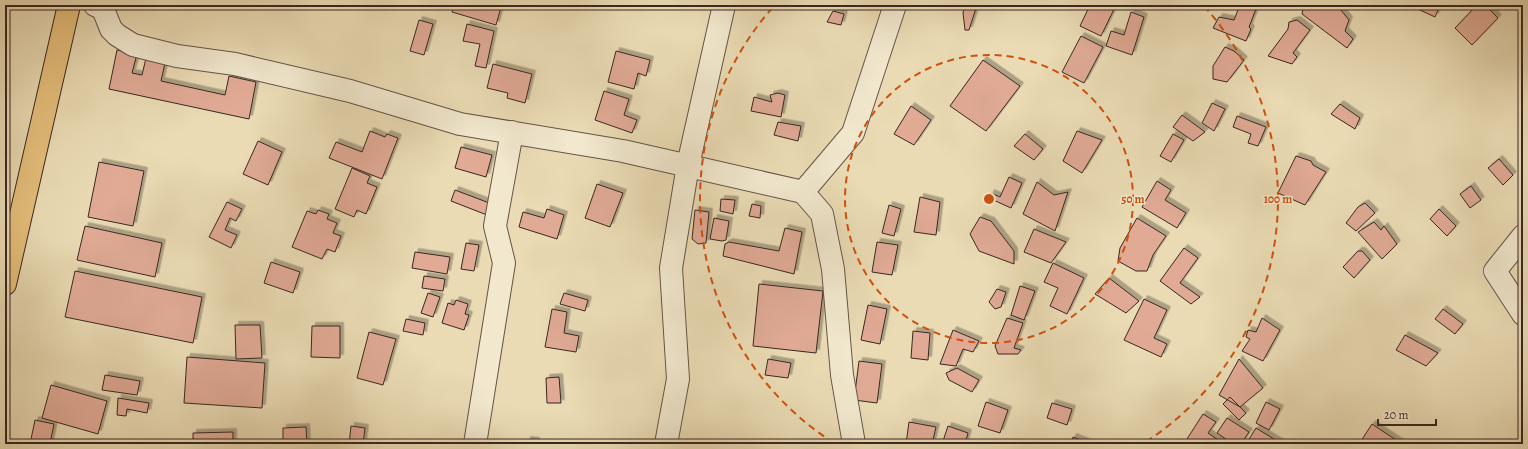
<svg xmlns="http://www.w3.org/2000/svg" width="1528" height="449" viewBox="0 0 1528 449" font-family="Alegreya,serif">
  <defs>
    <filter id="shadow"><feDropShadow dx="3.5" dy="-3.5" stdDeviation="0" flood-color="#0004"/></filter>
  </defs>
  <rect width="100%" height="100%" fill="#eadbb4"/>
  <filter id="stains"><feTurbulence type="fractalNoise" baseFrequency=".005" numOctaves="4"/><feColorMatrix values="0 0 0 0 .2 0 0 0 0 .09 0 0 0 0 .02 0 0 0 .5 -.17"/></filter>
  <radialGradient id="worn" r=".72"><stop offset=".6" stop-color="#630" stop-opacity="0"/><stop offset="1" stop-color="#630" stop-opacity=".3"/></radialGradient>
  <!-- building -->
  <path fill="#e0aa95" stroke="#392721" filter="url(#shadow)" d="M429 5H441V9L429 7Z
    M454 5H493L501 7 496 25 452 12Z
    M965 5H977L969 30H965L963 13Z
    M1090 5H1116L1101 36 1080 26Z
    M1240 5 1256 9 1249 27 1251 29 1246 41 1213 28 1219 17 1234 20Z
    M1304 5H1342L1341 10 1349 20 1345 31 1353 39 1347 48 1302 14Z
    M1409 5H1440L1435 17Z
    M1477 5H1485L1498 18 1472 45 1455 28Z
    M833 11 844 14 841 25 827 22Z
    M1131 12 1144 17 1132 55 1106 46 1111 31 1124 35Z
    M419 20 433 24 424 55 410 51Z
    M1297 20 1310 30 1293 53 1297 57 1292 64 1268 56 1288 29 1289 22Z
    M467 24 494 31 486 68 475 66 480 44 463 41Z
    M1081 36 1103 47 1084 83 1062 72Z
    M1225 47 1234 51 1244 60 1227 82 1213 79V66Z
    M117 50 137 54 132 73 142 75 146 58 165 63 161 81 225 95 229 76 256 82 249 119 109 89Z
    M616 51 650 60 646 76 638 73 634 89 608 82Z
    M983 60 1020 86 986 131 950 106Z
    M493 64 532 74 525 103 507 98 508 93 487 88Z
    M604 91 629 99 624 115 637 120 632 133 595 120Z
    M778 93 785 95 781 117 751 111 754 97 772 102 770 95Z
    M1212 103 1225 109 1214 131 1202 123Z
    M1340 104 1360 118 1355 129 1331 114Z
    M911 106 931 120 914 145 894 134Z
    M1182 115 1205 132 1193 141 1173 127Z
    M1237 116 1266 127 1258 146 1248 143 1251 134 1233 127Z
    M778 122 801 126 798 141 774 135Z
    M370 131 385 137 387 134 398 138 382 179 329 158 336 142 362 152Z
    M1077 131 1102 140 1082 173 1063 161Z
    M1025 134 1043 149 1034 160 1014 146Z
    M1173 134 1184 140 1171 162 1160 156Z
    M258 141 282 152 268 185 243 174Z
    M461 147 492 155 486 177 455 168Z
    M1296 156 1311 161 1313 165 1326 172 1305 205 1278 193Z
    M1499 159 1513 175 1503 185 1488 168Z
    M99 162 144 171 133 226 88 217Z
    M352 168 370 176 367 183 377 187 366 214 357 210 354 217 335 209Z
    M1009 177 1022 183 1011 208 989 198 991 193 1000 197Z
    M1157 181 1171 190 1165 200 1186 213 1177 228 1142 207Z
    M1037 182 1054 195 1068 192 1055 231 1023 214Z
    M597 184 623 193 610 227 585 218Z
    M1471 186 1481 200 1470 208 1460 194Z
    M455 190 492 204 487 215 451 201Z
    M920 197 940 202 936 235 914 232Z
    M721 199 735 200 733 214 720 211Z
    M227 202 242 209 236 221 230 218 225 230 237 235 231 248 209 237Z
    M1365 203 1375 213 1356 231 1346 223 1358 207Z
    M752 204 761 206 760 218 749 216Z
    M889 205 901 209 894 236 882 233Z
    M547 209 564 215 557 239 519 227 523 212 544 218Z
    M1439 209 1456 226 1447 236 1430 219Z
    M318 210 329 214 327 219 337 223 333 233 341 236 335 252 327 249 322 259 292 247 307 211 316 214Z
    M695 210 709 212 706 243 698 244 692 239Z
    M980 217 991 221 1014 251V264L979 251 970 234Z
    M714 218 729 221 726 240 722 241 710 239Z
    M1137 218 1166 236 1153 255 1147 271H1136L1118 261 1120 248Z
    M1374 222 1381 230 1384 226 1397 244 1382 259 1358 232Z
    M85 226 162 243 155 277 77 260Z
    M785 228 802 232 794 274 723 256 725 244 729 242 779 251Z
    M1034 229 1066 242 1051 263 1024 252Z
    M877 242 898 245 892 275 872 272Z
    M466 243 479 245 474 271 461 269Z
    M1184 248 1198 258 1180 283 1200 297 1191 304 1160 281Z
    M1358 251H1362L1370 260 1354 278 1343 267Z
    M415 252 450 257 447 274 412 268Z
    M271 262 300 272 293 293 264 283Z
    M1053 263 1084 278 1067 314 1050 306 1058 288 1044 282Z
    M75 271 202 297 193 343 65 317Z
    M424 276 445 279 443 291 422 288Z
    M1109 278 1139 301 1126 313 1095 294Z
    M759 284 823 291 816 353 753 346Z
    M1020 286 1035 291 1024 320 1011 315Z
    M997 289 1006 292 1001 307 995 309 989 302Z
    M428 293 440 297 433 317 421 313Z
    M564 293 588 300 585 311 560 304Z
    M1144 299 1167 310 1154 338 1167 344 1161 357 1124 340Z
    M456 300 468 304 465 314 469 315 464 330 442 323 448 303 454 305Z
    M868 305 887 309 880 344 861 340Z
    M552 309 567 312 564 333 579 336 576 352 545 347Z
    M1443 309 1463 324 1455 334 1435 319Z
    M1007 318 1023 323 1014 348 1021 350 1018 354H998L995 346Z
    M1262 318 1280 330 1263 361 1242 351 1250 339 1246 337 1248 330 1256 332Z
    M406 319 425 323 423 335 403 331Z
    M235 325H260L262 358 236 359Z
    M312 326H340V358L311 357Z
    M953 330 979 341 973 352 963 349 956 366 940 364Z
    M913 331 930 333 928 360 911 358Z
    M369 332 396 339 383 385 357 378Z
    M1405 335 1438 353 1426 366 1396 350Z
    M187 357 265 363 262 408 184 403Z
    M768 359 791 363 788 378 765 375Z
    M1239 359 1263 388 1240 407 1219 395Z
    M859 361 882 364 877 403 854 400Z
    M957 368 979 380 972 392 949 380 946 373Z
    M105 375 140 381 137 395 102 390Z
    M559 377 561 403H547L546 378Z
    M51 385 107 401 98 434 42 418Z
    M1230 397 1246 413 1239 420 1223 404Z
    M118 398 149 403 147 413 127 409 126 416 117 415Z
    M986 402 1008 410 1000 433 978 426Z
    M1266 402 1280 409 1269 430 1256 423Z
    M1052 403 1072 409 1067 425 1047 418Z
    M1203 414 1216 422 1208 433 1224 444H1195L1187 439Z
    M1227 418 1249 432 1241 444H1233L1217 433Z
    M35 420 54 424 50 444H30Z
    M909 422 936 427 932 444H906Z
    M1372 424 1402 444H1359Z
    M351 426 365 428 363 444H349Z
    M948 426 968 433 965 444H942Z
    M306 427 307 444H283V428Z
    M1256 428 1282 444H1246Z
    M233 432V444H193V433Z
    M1073 437 1091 444H1070Z
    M527 440 536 441V444H527Z"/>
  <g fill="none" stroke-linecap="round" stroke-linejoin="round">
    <!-- street casing -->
    <g stroke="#655446" stroke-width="24">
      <path id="street" d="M95 5 103 9 111 29 117 35 133 45 177 56 235 64 350 91 460 124 623 151 803 192 822 214 833 269 842 375 854 444
        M803 192 853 133 895 5
        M1523 236 1495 271 1523 314
        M475 444 504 263 495 226 512 132
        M666 444 678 379 671 268 688 165 724 5"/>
    </g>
    <!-- highway casing -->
    <g stroke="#392721" stroke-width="24">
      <path id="highway" d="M5 284 69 5"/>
    </g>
    <!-- street -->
    <use href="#street" stroke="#f1e8ce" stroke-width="22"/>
    <!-- highway -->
    <use href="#highway" stroke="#e5be7a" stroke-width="22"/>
  </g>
  <!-- distance rings -->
  <g fill="none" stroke="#ce520f" stroke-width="2" stroke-dasharray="7 5">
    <circle cx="989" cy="199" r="144"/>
    <path d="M834 443A289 289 0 0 1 774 6M1204 6A289 289 0 0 1 1144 443"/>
  </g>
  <circle cx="989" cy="199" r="6" fill="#ce520f" stroke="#f1e8ce" stroke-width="2"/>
  <g font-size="12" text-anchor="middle" font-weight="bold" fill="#ce520f" stroke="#f1e8ce" stroke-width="3" stroke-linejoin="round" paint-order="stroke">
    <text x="1133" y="203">50 m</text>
    <text x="1278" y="203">100 m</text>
  </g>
  <!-- margin -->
  <rect width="1528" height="449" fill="none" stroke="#eadbb4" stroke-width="20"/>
  <rect x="6" y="6" width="1516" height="437" fill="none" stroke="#392721" stroke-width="2"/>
  <rect x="10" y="10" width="1508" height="429" fill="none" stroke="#392721"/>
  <!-- scale -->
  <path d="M1378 419v6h58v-6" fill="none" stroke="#392721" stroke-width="2"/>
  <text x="1384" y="419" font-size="12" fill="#392721" stroke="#f1e8ce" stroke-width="3" paint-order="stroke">20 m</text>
  <rect width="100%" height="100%" filter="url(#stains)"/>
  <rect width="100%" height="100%" fill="url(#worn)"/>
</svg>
